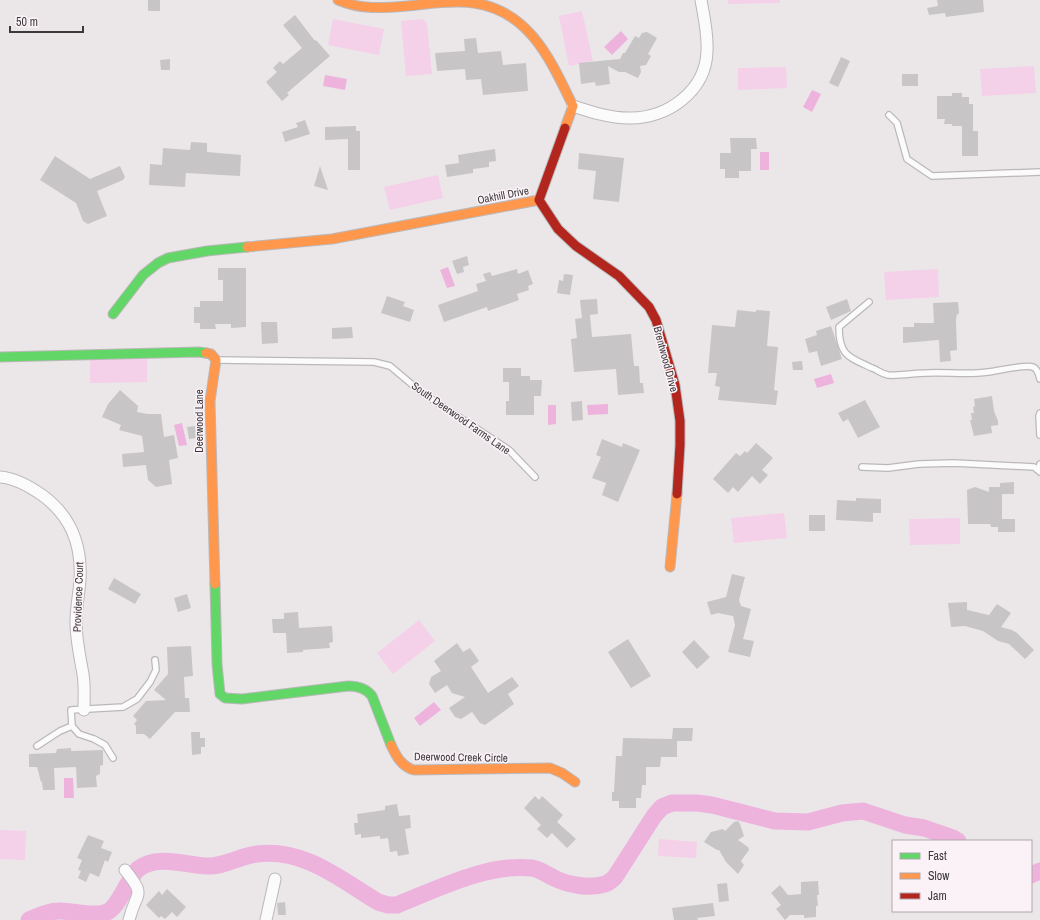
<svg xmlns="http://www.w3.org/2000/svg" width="1040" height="920" viewBox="0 0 1040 920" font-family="'Archivo Narrow',sans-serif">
  <rect width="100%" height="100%" fill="#ebe7e9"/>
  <!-- green -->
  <path fill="#f4d0e9" d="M728 0H780V3L728 4Z
    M582 11 593 61 569 66 559 16Z
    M333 19 384 29 379 55 328 45Z
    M423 19 427 23 432 74 406 76 401 21Z
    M1034 66 1036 93 982 96 980 69Z
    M786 67 787 88 738 90V68Z
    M438 175 443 198 390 210 384 187Z
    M938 269 939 297 886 300 884 272Z
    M147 358V382L90 383V359Z
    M784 513 787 538 734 543 731 518Z
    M960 518V544L910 545 909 519Z
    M419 620 435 641 393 674 377 653Z
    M0 830 26 831 25 860 0 859Z
    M659 839 697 842 696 858 658 856Z"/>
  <!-- water -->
  <path fill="#edb3dd" d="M621 31 628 39 612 55 604 47Z
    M325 75 347 79 345 90 323 86Z
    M812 90 821 94 812 112 803 107Z
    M760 152H769V170H760Z
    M448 267 455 286 447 288 440 270Z
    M831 374 834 383 817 388 814 379Z
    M608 404V414L588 415 587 405Z
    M548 405H556V424L548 425Z
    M182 423 187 445 179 446 174 425Z
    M434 702 441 710 420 726 414 718Z
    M64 778H73L74 798H64Z"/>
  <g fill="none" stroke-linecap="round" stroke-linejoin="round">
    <!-- river -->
    <path stroke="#edb3dd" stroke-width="17" d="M1031 875 1040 871
      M29 920C38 916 48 911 58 911 72 910 96 919 109 911 120 904 129 877 138 869 157 854 186 865 206 866 224 867 240 856 257 854 304 848 340 879 378 902L388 905H397C437 889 488 863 532 868 539 869 548 875 554 878 568 885 590 889 605 884 609 883 612 880 615 877L654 816 662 807 672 803H697L712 805 775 821 808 822 842 813 863 811 905 825 924 828 953 838 958 841"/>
  </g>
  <!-- building -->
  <path fill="#c8c5c7" d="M148 0H160V11H148Z
    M937 0H983L984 12 946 17 945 13 929 15 927 8 938 6Z
    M295 15 315 41 316 40 330 56 287 93 289 95 282 101 266 82 277 72 273 68 280 61 283 64 302 48 283 25Z
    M647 32 657 38 648 54 651 56 646 65 640 66 641 72 638 78 625 72H619L608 66 610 84 596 86 595 82 581 84 579 63 620 59 623 53H625L635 36 639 38 642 33Z
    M476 38 478 53 501 51 503 65 526 63 528 91 483 95 481 79 466 80 465 69 437 71 435 53 465 51 464 39Z
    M841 57 850 61 838 87 829 83Z
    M170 59V70H161L160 60Z
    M902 74H918V86H902Z
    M952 93H962V97H969V104H973V131H978V156H962V126H952V124H944L945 119H937V96H952Z
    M305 120 310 134 285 142 282 132 298 127 296 123Z
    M356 126V131H360V170H348V139L325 140V127Z
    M730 138H756L757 149H751V171H739V178H725V169H720V153H731Z
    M191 142 207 143V152L241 155 240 176 186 173 185 187 149 185 150 164 162 165 163 148 190 150Z
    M495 149 496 161 489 162V167L473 169V173L447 177 445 165 459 163 458 155Z
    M579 153 624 158 619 202 593 199 596 171 578 169Z
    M55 156 90 179 120 166 125 177 123 180 97 191 107 216 88 224 83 221 76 203 40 180Z
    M320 166 328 190 314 186Z
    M467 256 469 265 463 267 464 272 457 274 452 261Z
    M218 268H246V327L231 328V324H215L216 329H200V323H194V307H200V301H223V280H218Z
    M517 269 518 274 528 270 533 284 528 286 529 290 517 294 519 300 488 311 487 307 444 322 438 305 478 291 476 284 486 281 483 274 490 272 492 276Z
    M564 274 573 275 570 295 557 293 559 280 563 281Z
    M387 296 405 302 403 306 414 310 410 322 381 313Z
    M597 299 598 314 590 315 592 337 631 334 634 366H639L640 383H643L644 393 618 395 616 369 574 372 571 339 577 338 575 319 582 318 580 300Z
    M847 299 851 311 831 320 826 307Z
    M958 302 959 314H957L956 320 957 350 950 351 951 361 940 362 939 340 903 343V327H914V323H934L933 303Z
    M737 310 756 312V310L770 311 767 346 778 347 774 390 778 391 776 405 718 400 720 387 715 386 717 373H708L712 325 735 327Z
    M261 322H277L278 343 262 344Z
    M831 326 842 359 821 366 817 351 809 353 805 339 817 335 816 331Z
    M352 327 353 338 332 339V328Z
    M802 361 803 370H793L792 362Z
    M503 368H521V376H530V380H542L541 396H534V415H506V401H509V382H503Z
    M120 390 138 406 137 412 148 414H161L164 437 174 435 178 458 169 460 172 484 156 487 148 480 146 465 123 467 122 454 144 452 142 436 119 430 121 425 102 417 108 404Z
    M992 396 994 411 998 421V425L991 426 992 433 974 436 970 420H972L971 413H974L973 407 975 406 974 399Z
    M865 400 880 427 858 438 848 419 843 422 838 413Z
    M582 401 583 420 572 421 571 402Z
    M195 426 197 438 189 439 187 427Z
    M602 439 622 447 623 443 640 450 618 502 602 495 606 483 592 478 601 457 596 455Z
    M756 443 773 458 762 470 768 475 760 484 752 476 738 492 733 487 728 493 713 479 736 453 740 456 745 451 747 453Z
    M1014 482V494H1002V519H1015V532H998V527H991L990 524H968L967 490 975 487 989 492V487H1000V483Z
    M856 498 881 499V513H873V522L836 520 837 500 856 501Z
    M809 515H825V531H809Z
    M732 574 745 577 739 600 741 606 751 609 743 639 754 641 750 657 728 652 735 625 733 616 718 613 711 615 707 602 726 597Z
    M114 578 141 594 135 604 108 589Z
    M187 594 191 608 178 612 174 598Z
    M967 602V610L989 615 997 604 1011 613 1001 627 1012 630 1017 633 1034 650 1025 659 1009 644 998 641 983 631 965 626 951 627 948 603Z
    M298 612 299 628 332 626 333 642 329 643 330 648 303 650V652L287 653 286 633H273L272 619H284V613Z
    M628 639 651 676 631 688 608 652Z
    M694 640 710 657 697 669 682 652Z
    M457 643 463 652 470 648 479 661 471 667 488 693 512 677 519 686 508 694 514 704 485 725 480 723 472 712 461 719 455 717 449 708 465 697 452 693 447 685 435 693 429 684 431 677 441 671 434 661Z
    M191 646 193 676 184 677 185 698H189L190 712H175L150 739 144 734H136V726L134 724 137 720 133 716 146 701 166 700 154 690 168 674 167 647Z
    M673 728H693L692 741H677V757H661L660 767H646V785H642L641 798H636V808H619V801H612V792H614L616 756H622L623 738 672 739Z
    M191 732H200V738H205V747H201V754L192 755Z
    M71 748V751L103 750V765L100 766V774L96 776 97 787 77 788 76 767 54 768 55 790H43L42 782H41L37 767H29V754L56 753 57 749Z
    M535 796 539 800 542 796 563 815 557 822 576 839 567 848 552 833 547 838 537 829 541 825 524 808Z
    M397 804 399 816 410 815 411 828 405 829 409 854 398 856 397 851 390 852 388 838 380 839V836L361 838V834L355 835 354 823H358L357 814 385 810V806Z
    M738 821 740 824 744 836 738 840 748 847 749 850 741 861 744 865 738 874 726 862 719 850H717L704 842 711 832 723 829 725 831 734 822Z
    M88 835 104 841 101 848 112 852 108 862 105 860 99 877 90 873 86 882 78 878 81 871 78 870 82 860 77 858Z
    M818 881 819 895H817L818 906H816V917L804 918V915H790L785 920 776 909 781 905 771 893 780 885 788 895 801 894V882Z
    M727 883 729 901 719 902 717 884Z
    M167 889 186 907 177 917 172 912 165 919 161 916 159 918 146 905 159 891 162 895Z
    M285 902 286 915H278L277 903Z
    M713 903 715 916 697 918 698 920H674L672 908Z"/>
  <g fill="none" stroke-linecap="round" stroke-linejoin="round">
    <!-- lane casing -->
    <g stroke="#bbb8ba" stroke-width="8">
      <path id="lane" d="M889 115 897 123 907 159 932 176 1040 172
        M869 302 839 327C839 356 849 357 872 368 878 370 881 374 888 375 902 376 914 373 927 373 948 372 968 375 988 372 998 371 1025 364 1033 367 1038 369 1039 375 1040 379
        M218 360 374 362 390 366 421 392 509 450 535 477
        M1040 413 1039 416 1040 435
        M862 467 888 468 919 464 954 463 1034 467 1040 472
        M1038 470 1040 464
        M72 726 79 734 94 739 105 745 113 758
        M37 746 60 731 72 726 71 710 123 707 137 699 150 682 156 670 155 660"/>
    </g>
    <!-- street casing -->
    <g stroke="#bbb8ba" stroke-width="13">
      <path id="street" d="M573 106C591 112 610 118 629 118 667 119 706 91 707 51 708 34 704 17 701 0
        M0 477C15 478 29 486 42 495 71 516 82 544 80 580 79 594 76 608 76 622 76 640 80 657 83 674 85 686 84 698 84 710
        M125 870C147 897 136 891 129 920
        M266 920 275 879"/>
    </g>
    <!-- fast casing -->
    <g stroke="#bbb8ba" stroke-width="11">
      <path id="fast" d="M113 314 143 275 158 263 168 258 207 251 247 247
        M0 357 199 352 206 353
        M215 584 217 664 220 694 225 698 242 699 348 686C358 686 366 688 372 696L391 745"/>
    </g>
    <!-- slow casing -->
    <g stroke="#bbb8ba" stroke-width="11">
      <path id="slow" d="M338 0C360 10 384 8 407 6 429 4 452 0 474 3 530 11 551 61 573 106L565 128
        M247 247 332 239 539 200
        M206 353 211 354 216 360 210 401 215 584
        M670 567 677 494
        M391 745C396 756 402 767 414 770L550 768 562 773 575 782"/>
    </g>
    <!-- jam casing -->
    <g stroke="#bbb8ba" stroke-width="11">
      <path id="jam" d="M539 200 565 128
        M539 200 558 229 576 246 619 276 649 307 656 320 675 385 680 421V445L677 494"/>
    </g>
    <!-- lane -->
    <use href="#lane" stroke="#fcfbfc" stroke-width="5.5"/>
    <!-- street -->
    <use href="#street" stroke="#fcfbfc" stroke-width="11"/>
    <!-- fast -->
    <use href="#fast" stroke="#63d668" stroke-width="9"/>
    <!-- slow -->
    <use href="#slow" stroke="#ff974d" stroke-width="9"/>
    <!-- jam -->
    <use href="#jam" stroke="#b3261e" stroke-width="9"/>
  </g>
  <g text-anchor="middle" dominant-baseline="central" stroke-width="3" stroke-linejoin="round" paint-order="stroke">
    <!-- street labels -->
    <g font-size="11" fill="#3c393b" stroke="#fbf2f8">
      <text transform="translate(503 195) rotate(-11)">Oakhill Drive</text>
      <text transform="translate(666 359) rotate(75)">Brentwood Drive</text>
      <text transform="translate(461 418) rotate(35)">South Deerwood Farms Lane</text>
      <text transform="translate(199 421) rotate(-90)">Deerwood Lane</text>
      <text transform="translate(78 597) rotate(-88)">Providence Court</text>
      <text transform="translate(461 757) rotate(1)">Deerwood Creek Circle</text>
    </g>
  </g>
  <!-- legend -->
  <rect x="892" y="840" width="140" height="72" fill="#fbf2f8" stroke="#afa8ac"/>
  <rect x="900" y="853" width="20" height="6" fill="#63d668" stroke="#afa8ac"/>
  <text x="928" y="860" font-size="12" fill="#3c393b">Fast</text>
  <rect x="900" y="873" width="20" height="6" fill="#ff974d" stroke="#afa8ac"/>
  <text x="928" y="880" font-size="12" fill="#3c393b">Slow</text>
  <rect x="900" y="893" width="20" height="6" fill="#b3261e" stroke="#afa8ac"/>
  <text x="928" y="900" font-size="12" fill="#3c393b">Jam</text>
  <!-- scale -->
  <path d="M10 26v6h73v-6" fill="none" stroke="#3c393b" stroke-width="2"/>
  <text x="16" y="26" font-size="12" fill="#3c393b" stroke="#fbf2f8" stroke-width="3" paint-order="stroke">50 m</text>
</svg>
